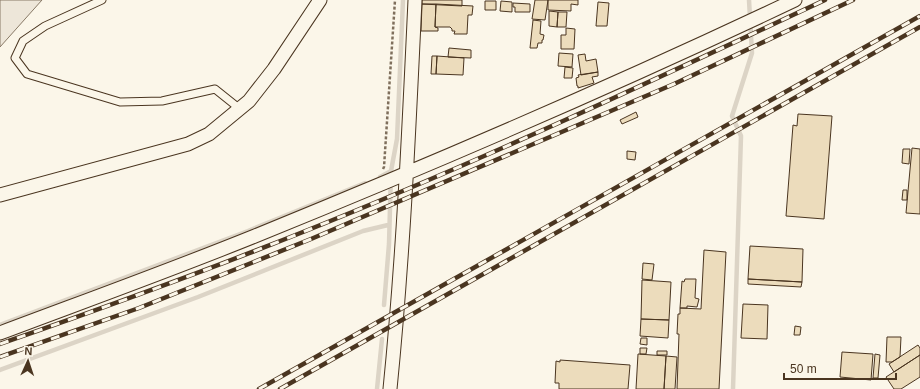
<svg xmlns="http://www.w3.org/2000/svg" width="920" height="389" viewBox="0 0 920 389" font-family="Helvetica,sans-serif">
  <rect width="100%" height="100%" fill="#fbf6e9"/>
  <!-- green -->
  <path fill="#ede6d9" stroke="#887966" d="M0 0H42L0 47Z"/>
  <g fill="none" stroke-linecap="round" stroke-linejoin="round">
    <!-- stream -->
    <path stroke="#dcd4c6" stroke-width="4.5" d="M380 177 391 171
      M384 305 389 244 391 171 397 139 403 0
      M0 325 248 231 365 183
      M0 370 198 297 363 231 388 225
      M377 389 382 339
      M733 389 741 136 732 116 752 53 749 0"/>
  </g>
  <!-- building -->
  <path fill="#ecdcbc" stroke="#4a3520" d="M422 0H462V6L422 4Z
    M535 0H548L545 20 532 19Z
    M548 0H578V5L571 4V11L548 10Z
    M485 1H496V10H485Z
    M501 1 512 2V12L500 11Z
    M598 2 609 3 607 26H596Z
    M513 3 530 4V12H515V7H513Z
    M422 4H436L435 27 438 28V31H421Z
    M436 4 473 6 472 15H468L467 34H454L455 31H452V29L450 27H435Z
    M549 11 558 12 557 27 549 26Z
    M558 12H567L566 27H557Z
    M533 20 541 21 540 34 544 35 543 40H542V43H538L537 48H530Z
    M566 28 575 29 574 49H561V35H566Z
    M449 48 471 50V58L448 57Z
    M559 53 573 54 572 67 558 66Z
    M585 54 586 61 596 59 598 72 581 75 578 55Z
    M432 56H437L436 74H431Z
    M437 56 464 58 463 75 436 74Z
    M565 67 573 68 572 78H564Z
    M598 72V76L592 77 594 83 578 88V86H577L576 78 579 77 578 75Z
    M636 112 638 117 622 124 620 120Z
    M798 114 832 116 824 219 786 216 793 125 797 126Z
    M912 148 920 149V214L906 213Z
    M903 149H910L909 164 902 163Z
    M627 151 636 152 635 160 627 159Z
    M903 190H907V200H902Z
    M750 246 803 249 802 282 748 279Z
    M704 250 726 252 719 389H677L679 334H677L678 314H680V308L701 309Z
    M643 263 654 264 652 280 642 279Z
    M685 279H696L695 298 699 299 697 307 687 306V308H680L682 281 684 282Z
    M748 279 802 282 801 287 748 284Z
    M642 280 671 282 669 320 641 319Z
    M743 304 768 305 767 339 741 338Z
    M641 319 669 320 668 338 640 336Z
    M795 326 801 327 800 335H794Z
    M887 337H901L900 357 892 362H886Z
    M641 338H647V345L640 344Z
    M918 345 920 348V355L894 372 889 364Z
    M640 348H647L646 354H640Z
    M657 351H667V355H657Z
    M842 352 873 354 871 380 840 377Z
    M638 354 666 356 664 389H636Z
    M875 354 880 355 878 378H873Z
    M920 355V377L901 389H894L886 377Z
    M666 356 677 357 675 389H664Z
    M560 360 630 365 628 389H559V383H555L556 361 560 362Z"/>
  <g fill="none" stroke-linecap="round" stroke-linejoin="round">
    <!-- lane casing -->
    <g stroke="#4a3520" stroke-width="9">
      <path id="lane" d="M102 0 45 26 23 41 15 58 27 74 120 102 162 101 215 89 240 109"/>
    </g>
    <!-- street casing -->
    <g stroke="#4a3520" stroke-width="15">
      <path id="street" d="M0 195 188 144 209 134 249 101 274 69 320 0
        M0 333C85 301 171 270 255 236 437 162 618 84 795 0
        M390 389C403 260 409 130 415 0"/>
    </g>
    <!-- path -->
    <path stroke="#7f6f5c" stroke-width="2.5" stroke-dasharray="3 2" stroke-linecap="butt" d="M383 169 384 167 395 0"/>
    <!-- lane -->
    <use href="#lane" stroke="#fbf6e9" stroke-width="7"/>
    <!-- street -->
    <use href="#street" stroke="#fbf6e9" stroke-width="13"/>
    <!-- rail casing -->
    <g stroke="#4a3520" stroke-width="4.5">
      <path id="rail" d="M0 344C103 308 206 271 308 230 483 160 654 80 825 0
        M0 357 139 308 311 239 674 84 853 0
        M259 389 920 16
        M280 389 920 27"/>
    </g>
    <!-- rail -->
    <use href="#rail" stroke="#fbf6e9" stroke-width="3" stroke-dasharray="9" stroke-linecap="butt"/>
  </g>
  <!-- north arrow -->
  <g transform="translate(28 361) rotate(3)" stroke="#fbf6e9" stroke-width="3" paint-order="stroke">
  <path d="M0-3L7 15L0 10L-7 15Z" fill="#4a3520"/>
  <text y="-6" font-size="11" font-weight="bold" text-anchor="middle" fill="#4a3520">N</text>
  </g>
  <!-- scale -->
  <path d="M784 373v6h112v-6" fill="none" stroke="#4a3520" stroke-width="2"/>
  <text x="790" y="373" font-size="12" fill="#4a3520" stroke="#fbf6e9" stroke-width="3" paint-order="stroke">50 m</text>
</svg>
